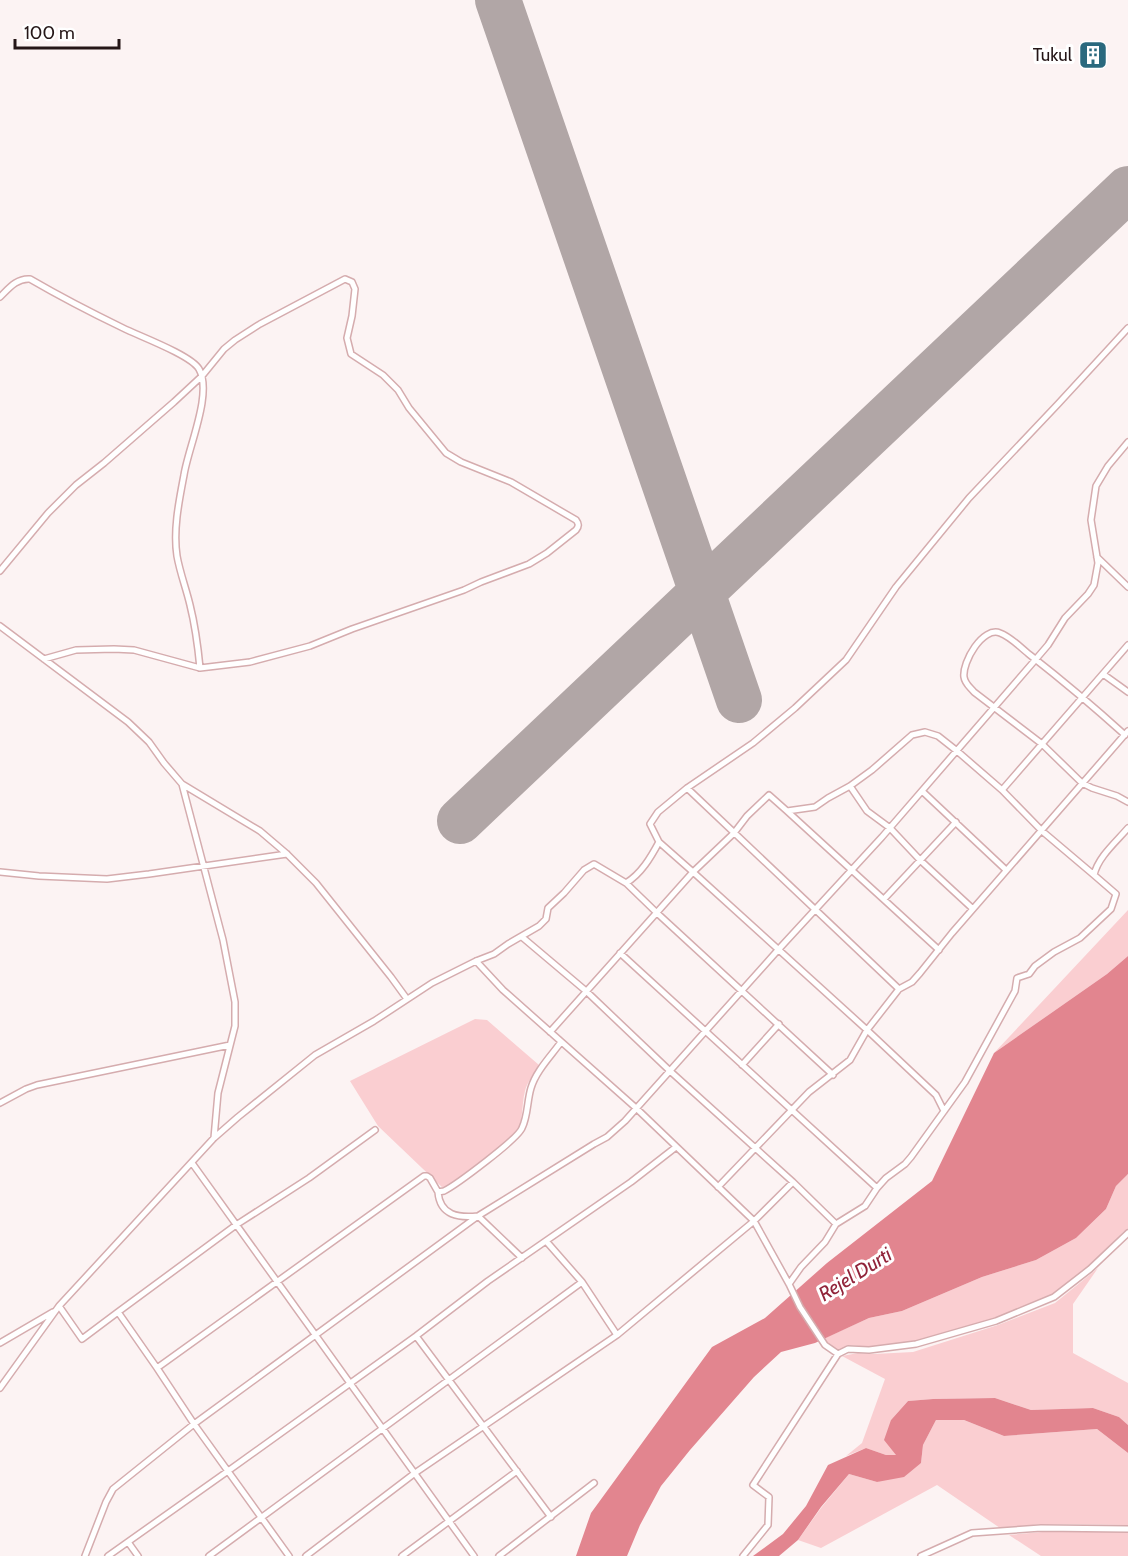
<svg xmlns="http://www.w3.org/2000/svg" width="1128" height="1556" viewBox="0 0 1128 1556" font-family="Cabin,sans-serif">
  <rect width="100%" height="100%" fill="#fcf3f3"/>
  <!-- green -->
  <path fill="#faced1" d="M1128 910V956L1107 974 994 1053Z
    M475 1019 487 1020 539 1065C534 1074 527 1082 525 1091 521 1107 524 1119 516 1135L444 1189 378 1126 350 1081Z
    M1128 1174V1229L1123 1232 1088 1268 1052 1295 996 1319 915 1342 869 1347 849 1345 838 1351 826 1344 823 1339 869 1318 902 1311 982 1277 1036 1260 1076 1238 1106 1209 1116 1186Z
    M1098 1268 1073 1304V1353L1128 1383V1425L1119 1417 1093 1408 1031 1410 995 1398 933 1399 908 1401 891 1420 896 1455H886L866 1448 846 1456 862 1443 885 1379 842 1356 858 1353 874 1354 913 1352 998 1325 1055 1303Z
    M936 1420H964L1004 1436 1097 1429 1128 1453V1525L1043 1524 1000 1528 937 1485 821 1548 798 1540 821 1508 849 1474 877 1482 921 1463 923 1445Z
    M1042 1532H1128V1556H1041L1009 1535Z"/>
  <!-- water -->
  <path fill="#e2858f" d="M1128 956V1174L1116 1186 1106 1209 1076 1238 1036 1260 982 1277 902 1311 869 1318 815 1343 781 1352 754 1377 690 1450 661 1486 640 1525 627 1556H576L591 1513 712 1347 765 1318 827 1263 932 1181 994 1053 1107 974Z
    M995 1398 1031 1410 1093 1408 1119 1417 1128 1425V1453L1097 1429 1004 1436 964 1420H936L923 1445 921 1463 904 1477 877 1482 849 1474 821 1507 798 1540 779 1556H753L783 1534 806 1506 828 1465 866 1448 886 1455H896L884 1440 891 1420 908 1401 933 1399Z"/>
  <g fill="none" stroke-linecap="round" stroke-linejoin="round">
    <!-- runway -->
    <path stroke="#b1a6a6" stroke-width="46" d="M498 0 739 700
      M460 821 1128 189"/>
    <!-- street casing -->
    <g stroke="#d5acae" stroke-width="8">
      <path id="street" d="M0 297C9 288 17 278 30 279 61 297 92 313 123 328 139 336 191 355 199 369 213 393 188 448 184 475 179 501 173 530 177 556 180 573 186 588 190 605 195 625 198 647 200 668
        M1097 557 1128 587
        M0 571 48 513 76 485 104 463 174 402 202 376 224 349 235 340 260 324 345 279 352 282 355 289 352 316 347 338 351 354 383 375 398 390 409 408 446 453 461 462 511 482 576 520C579 524 579 526 576 530L547 553 529 564 481 582 464 590 352 629 310 646 250 662 200 668 134 650 114 649 76 650 44 659
        M0 626 128 722 149 742 164 763 182 784 260 831 287 854 316 883 391 977 407 999
        M1103 674 1128 692
        M1125 735C1094 707 1062 680 1030 655 1021 648 1011 637 1000 633 983 626 962 662 964 677 965 684 970 687 974 692L1042 744 1082 783 1092 788 1117 796 1128 802
        M182 784 223 940 235 1002V1026L218 1093 214 1138
        M850 786 867 811 890 828 920 860 973 909
        M687 788 899 989
        M1002 790 1128 645
        M922 791 1006 870
        M787 811 939 950
        M659 842 693 872 867 1030 936 1095 944 1111
        M0 872 39 876 107 879 149 874 287 854
        M626 883 657 913 833 1075
        M884 899 956 822
        M522 937 586 991 670 1071 793 1182 836 1224
        M620 953 877 1188
        M476 961 503 990 636 1108 754 1221 789 1284 800 1307 825 1345 838 1354
        M550 1032 693 872 734 833 747 816 769 795 787 811 815 807 828 798 850 786 872 770 912 735 925 732 938 736 957 751 1002 790 1042 831 1094 875
        M742 1065 779 1024
        M0 1103 26 1089 37 1085 230 1045
        M192 1163 474 1556
        M718 1187 809 1092 850 1060 867 1030 899 989 912 982 920 973 952 933 1128 731
        M438 1192C440 1216 459 1218 478 1216L522 1258
        M546 1241 582 1282 617 1335
        M789 1284 801 1267 825 1242 836 1224 865 1206 877 1188 886 1178 905 1164 911 1157 965 1082 1015 991 1017 978 1029 974 1035 966 1054 952 1080 938 1111 909 1116 894 1094 875C1098 857 1116 842 1128 828
        M59 1306 82 1339 118 1312 157 1368 194 1424 289 1556
        M118 1312 236 1225 309 1178 375 1130
        M416 1336 551 1517
        M0 1343 53 1312
        M157 1368 424 1176H427L430 1178 438 1192 444 1191C456 1185 518 1139 522 1128 528 1116 527 1101 531 1088 536 1071 551 1056 561 1042
        M0 1388 59 1306 214 1138 238 1117 315 1055 374 1021 432 983 476 961 494 954 508 944 539 926 546 919 548 908 564 893 584 870 594 864 626 883C641 874 651 857 659 842L650 824 658 812 687 788 753 743 795 708 846 660 896 587 969 498 1058 404 1128 328
        M128 1542 138 1556
        M85 1556 106 1502 113 1489 194 1424 478 1216 594 1144 607 1137 625 1121 778 950 882 837 1036 659 1048 645 1065 618 1088 594 1094 585 1098 563 1091 520 1096 486 1108 466 1128 442
        M108 1556 228 1471 416 1336 488 1281 631 1182 676 1147
        M209 1556 582 1282
        M306 1556 415 1473 617 1335 754 1221 793 1182
        M402 1556 517 1471
        M499 1556 594 1483
        M743 1556 768 1525 769 1497 753 1485 838 1354 848 1349 869 1350 916 1344 996 1321 1054 1297 1090 1269 1128 1233
        M921 1556 972 1533 1041 1528 1128 1529"/>
    </g>
    <!-- street -->
    <use href="#street" stroke="#fff" stroke-width="5"/>
  </g>
  <!-- icons -->
  <defs>
    <g id="building-square" transform="scale(1.5)"><rect x="-9" y="-9" width="18" height="18" rx="4" fill="#2a697e" stroke="#fff"/><path d="M-4-6H4V6H1V3H-1V6H-4ZM-2.5-4.3h1.7v1.8h-1.7ZM.8-4.3h1.7v1.8H.8ZM-2.5-1h1.7V.8h-1.7ZM.8-1h1.7V.8H.8Z" fill="#fff"/></g>
  </defs>
  <g fill-rule="evenodd">
    <use href="#building-square" x="1093" y="55"/>
  </g>
  <g text-anchor="middle" dominant-baseline="central" stroke-width="6" stroke-linejoin="round" paint-order="stroke">
    <!-- poi labels -->
    <g font-size="18" fill="#251617" stroke="#fff" text-anchor="end">
      <text x="1072" y="55">Tukul</text>
    </g>
    <!-- water labels -->
    <g font-size="20" font-style="italic" fill="#91243a" stroke="#fff">
      <text transform="translate(855 1274) rotate(-32)">Rejel Durti</text>
    </g>
  </g>
  <!-- scale -->
  <path d="M15 39v9h104v-9" fill="none" stroke="#251617" stroke-width="3"/>
  <text x="24" y="39" font-size="18" fill="#251617" stroke="#ffffff" stroke-width="4.5" paint-order="stroke">100 m</text>
</svg>
